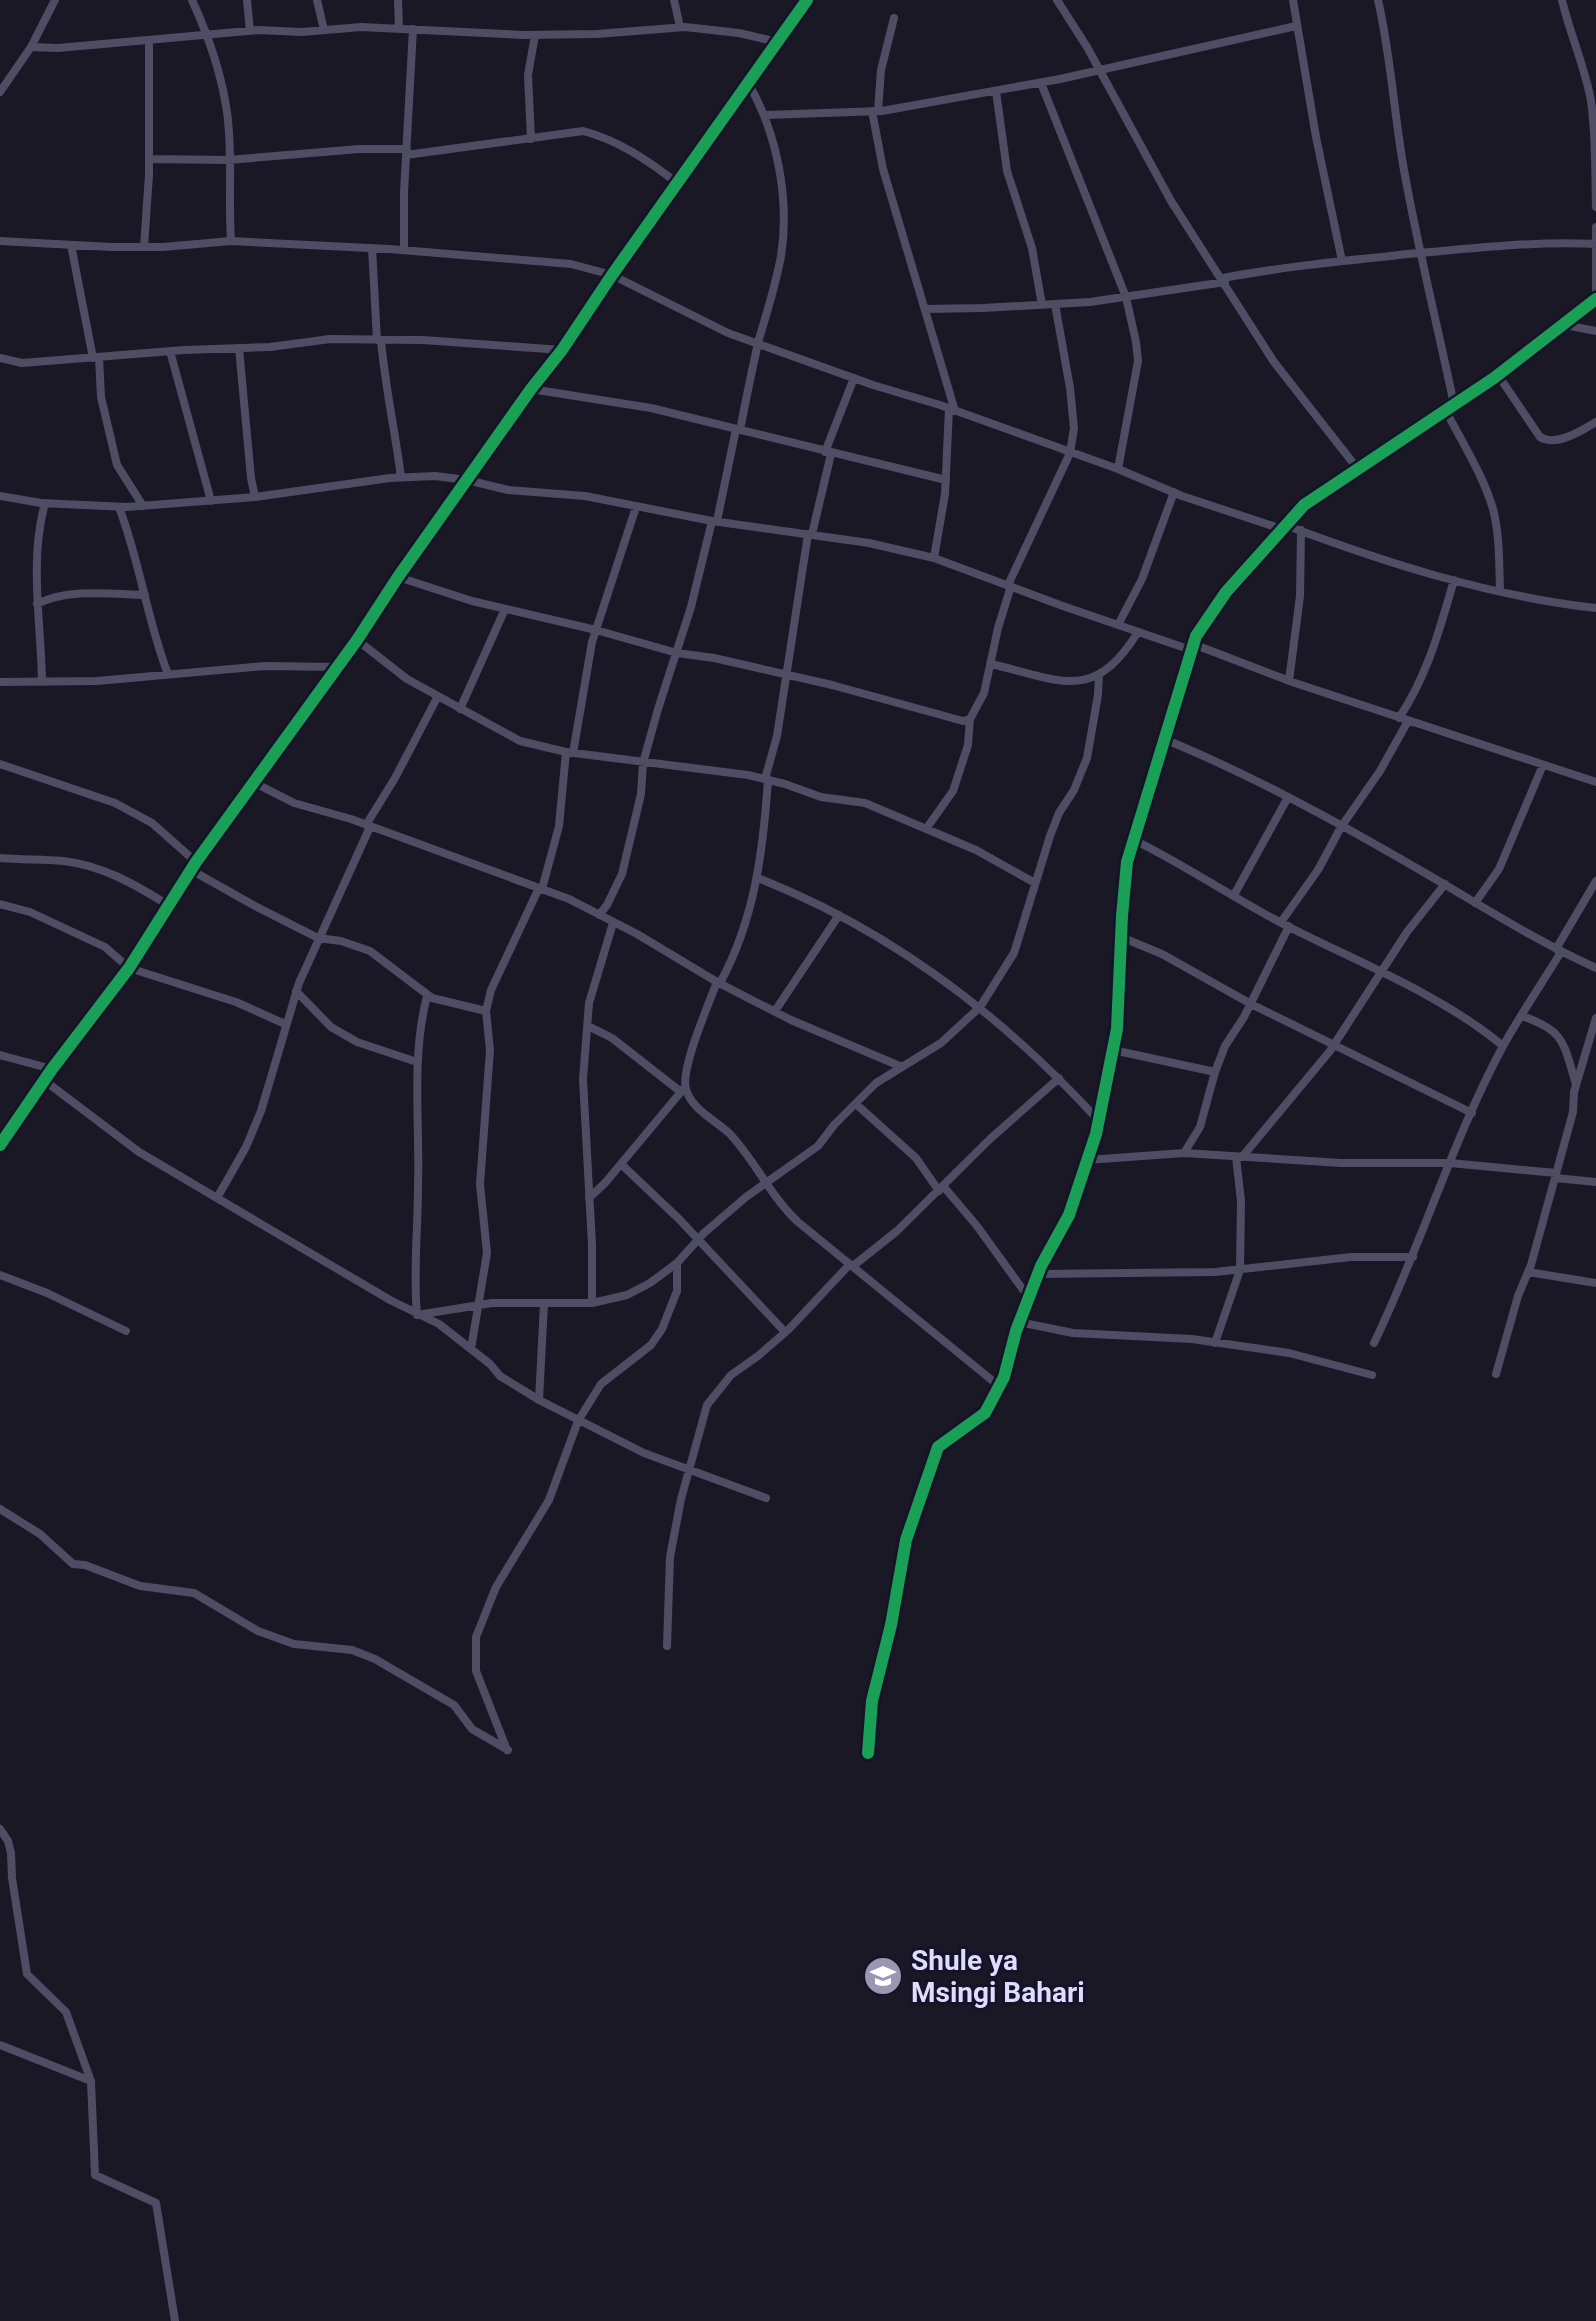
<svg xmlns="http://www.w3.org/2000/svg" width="1596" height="2321" viewBox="0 0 1596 2321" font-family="Roboto,sans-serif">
  <rect width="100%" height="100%" fill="#1a1824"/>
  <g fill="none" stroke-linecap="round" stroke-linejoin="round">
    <!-- street -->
    <path stroke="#4e4d64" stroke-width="8" d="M192 0C209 37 221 71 227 112 233 154 228 199 231 241
      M247 0 250 31
      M317 0 324 30
      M398 0 399 28
      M674 0 680 27
      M1057 0 1087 47 1171 201 1274 362 1357 468
      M1293 0 1316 137 1342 261
      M1378 0C1391 56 1394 114 1404 170 1418 249 1438 327 1454 405
      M1562 0C1570 34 1585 67 1591 101 1596 136 1595 172 1596 207
      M31 47 58 48 258 30 302 32 361 27 524 35 597 34 685 27 739 33 777 42
      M1041 83 1126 297 1136 342 1138 361 1118 469
      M996 91 1007 171 1032 248 1042 305
      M0 92 31 47 55 0
      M872 111 883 169 955 411
      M878 111 881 70 894 18
      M765 115 882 111 1060 79 1296 26
      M531 139 528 75 535 35
      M406 155 583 131C618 140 649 161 677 183
      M149 159 228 160 359 149H407
      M1596 227V297
      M0 241 111 247H163L231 241 389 249 571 264 612 275 728 333 873 385 940 405 1118 469 1182 496 1282 529
      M71 245 93 358
      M144 247 149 175V40
      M372 248 377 340
      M404 250V192L413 29
      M1223 278C1287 266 1352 260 1418 253 1478 248 1535 241 1596 244
      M925 309 983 308 1090 302 1225 282
      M1565 325 1596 331
      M381 340C385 386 395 431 401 477
      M239 348 251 478 255 497
      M170 351 211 501
      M99 357 101 397 117 465 143 506
      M0 358 22 363 184 350 270 347 330 339 423 340 562 350
      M1498 375 1540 437C1556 447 1581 431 1596 422
      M531 389 651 408 946 480
      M1446 411C1462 442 1483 475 1493 509 1500 536 1499 564 1500 591
      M740 430C746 400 752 369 759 339 767 312 776 284 781 256 790 199 777 132 748 83
      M825 452 854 378
      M0 496 41 503 127 507 255 497 390 478 435 476 467 480 508 490 585 496 712 521 869 543 934 558 1060 605 1191 650
      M119 507C140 562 147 620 168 674
      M717 521 736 429
      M1285 525C1386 563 1489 596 1596 608
      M812 534 831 454
      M934 558 945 494 949 409
      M398 577 472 601 596 630 677 653 714 658 832 685 963 721 970 719 984 693 998 628 1011 586
      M1008 585 1070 453 1074 428 1070 388 1055 304
      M37 604C68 588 111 594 145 595
      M1118 625 1142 579 1174 492
      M357 640 407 679 520 741 566 752 748 775 785 784 821 797 865 803 976 850 1035 883
      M1193 644 1295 683 1596 782
      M991 664C1061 680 1093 704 1138 632
      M1289 681 1300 596 1301 530
      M0 682 97 681 265 666 338 667
      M42 682C41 622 29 561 45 503
      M460 709 505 609
      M1399 718C1428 674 1439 631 1454 580
      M1164 739C1254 776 1341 824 1425 873 1482 906 1536 941 1596 968
      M573 753 592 642 636 507
      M0 764 115 803 152 823 196 862
      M765 779 777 736 808 534
      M253 782 294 803 351 819 569 899 637 934 717 982 791 1020 902 1067
      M366 825 395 778 438 696
      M926 829 953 791 968 745 970 719
      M1134 840C1187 866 1236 900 1289 927 1360 963 1442 995 1503 1046
      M0 858C21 860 42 859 63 861 102 865 136 885 168 905
      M191 870 255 906 318 938 341 941 370 951 432 998 486 1011
      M758 878C890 930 1004 1017 1099 1121
      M542 889 559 826 566 752
      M1234 895 1287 799
      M1475 903 1499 869 1543 765
      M0 904 30 912 105 947 129 968 236 1002 285 1024
      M599 915 607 905 622 874 641 794 643 763 658 709 691 607 712 521
      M1281 922 1318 870 1341 827 1380 771 1408 721
      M1121 937 1162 954 1251 1004 1472 1113
      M1556 949 1596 881
      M717 982C709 1003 680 1070 686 1089 691 1109 715 1120 729 1133 755 1160 770 1196 798 1222L999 1386
      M720 983C755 919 763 851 768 780
      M296 991 331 1027 357 1042 417 1062
      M427 996C411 1058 420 1122 418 1186 418 1229 413 1271 417 1315L492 1303H592L627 1295 650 1283 677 1263 704 1233 746 1197 818 1146 834 1125 876 1083 941 1043 980 1007 1014 953 1050 836 1059 813 1074 790 1087 758 1098 695 1099 675
      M775 1011 839 915
      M1522 1016C1566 1031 1563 1043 1576 1084
      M588 1026 612 1038 681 1092
      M1113 1050 1215 1072
      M0 1055 52 1069
      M45 1081 139 1152 390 1300 439 1324 490 1364 500 1376 539 1400 644 1453 766 1498
      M856 1104 916 1158 939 1191
      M1184 1153 1200 1127 1215 1072 1225 1046 1244 1017 1289 926
      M1242 1157 1330 1051 1407 932 1445 884
      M1087 1160 1184 1153 1341 1163H1450L1556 1173
      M621 1164 679 1219 785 1332
      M1555 1178 1596 1182
      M944 1187 977 1226 1029 1298
      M217 1198 246 1147 261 1111 299 983 370 827
      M589 1198 605 1183 685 1087
      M853 1266 897 1231 990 1139 1059 1078
      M1528 1272 1596 1283
      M1038 1274 1215 1272 1351 1257H1413
      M0 1275 47 1293 126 1331
      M592 1303V1245L583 1079 589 1003 613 923
      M1019 1322 1073 1333 1192 1339 1289 1353 1372 1375
      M1215 1343 1240 1270 1241 1201 1236 1157
      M1374 1343C1421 1246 1452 1141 1503 1046 1521 1014 1542 983 1561 952
      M471 1349 487 1253 480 1184 490 1050 486 1011 491 990 539 888
      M1496 1374 1518 1296 1531 1265 1573 1112 1574 1092 1596 1018
      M539 1400 544 1304
      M0 1509 40 1534 73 1564 85 1565 140 1586 194 1593 258 1631 294 1644 352 1650 375 1659 454 1705 472 1729 508 1750
      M667 1646 670 1557 681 1499 707 1405 731 1375 758 1356 789 1329 850 1264
      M507 1750 476 1671V1637L496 1587 549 1500 578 1421 601 1384 651 1345 662 1329 677 1291V1263
      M868 1753 872 1701 891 1625 906 1540 938 1447 985 1413 1004 1377 1016 1331 1041 1266 1069 1215 1096 1134 1117 1029 1122 916 1127 862 1196 636 1226 592 1304 505 1494 378 1596 299
      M0 1829 8 1841 11 1853 12 1878 27 1974 66 2012 91 2081 95 2175 156 2203 175 2321
      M0 2045 91 2081"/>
    <!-- secondary -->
    <path stroke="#51506a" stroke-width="12" d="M0 1145 52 1069 129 968 196 862 357 640 398 577 531 389 562 350 612 275 807 0"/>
    <!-- cycleway casing -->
    <g stroke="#16122a" stroke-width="17">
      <path id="cycleway" d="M0 1145 52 1069 129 968 196 862 357 640 398 577 531 389 562 350 612 275 807 0
        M868 1753 872 1701 891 1625 906 1540 938 1447 985 1413 1004 1377 1016 1331 1041 1266 1069 1215 1096 1134 1117 1029 1122 916 1127 862 1196 636 1226 592 1304 505 1494 378 1596 299"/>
    </g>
    <!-- cycleway -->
    <use href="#cycleway" stroke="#1a9f57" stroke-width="12"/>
  </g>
  <!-- icons -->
  <defs>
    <g id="school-disc" transform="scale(2)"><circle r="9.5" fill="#9a97b2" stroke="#16122a"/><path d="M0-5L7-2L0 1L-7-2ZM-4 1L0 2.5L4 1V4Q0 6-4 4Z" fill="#fff"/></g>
  </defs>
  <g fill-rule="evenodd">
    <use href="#school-disc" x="883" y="1976"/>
  </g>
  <g text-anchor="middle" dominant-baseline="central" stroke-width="6" stroke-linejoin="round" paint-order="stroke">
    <!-- poi labels -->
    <g font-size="28" font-weight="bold" fill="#dfdcfe" stroke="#16122a" text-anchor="start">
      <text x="911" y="1960">Shule ya<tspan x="911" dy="32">Msingi Bahari</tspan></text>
    </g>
  </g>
</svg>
